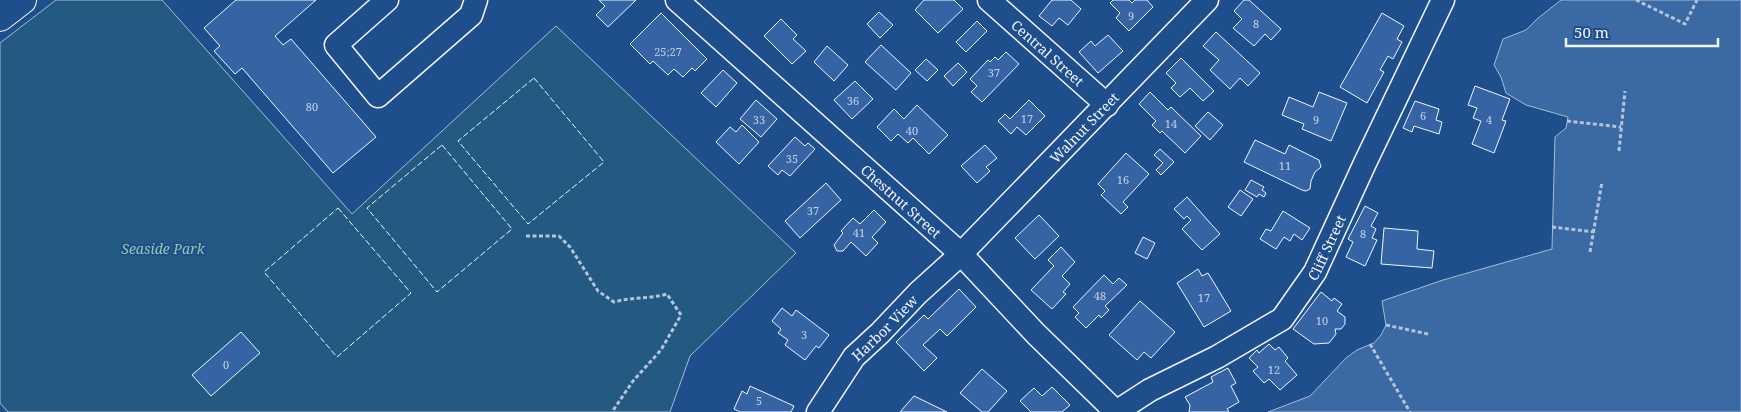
<svg xmlns="http://www.w3.org/2000/svg" width="1741" height="412" viewBox="0 0 1741 412" font-family="'Noto Serif',serif">
  <rect width="100%" height="100%" fill="#1f4e8c"/>
  <!-- green -->
  <path fill="#245a82" stroke="#a8bbd7" d="M56 0H162L352 214 556 26 796 253 690 356 670 412H8L0 403V43Z"/>
  <!-- water -->
  <path fill="#3b69a3" stroke="#a8bbd7" d="M1561 0H1741V412H1268L1310 396 1346 358 1357 350 1374 343 1381 335 1386 325 1382 301 1443 280 1552 249 1555 137 1566 128 1568 117 1526 105 1506 93 1501 77 1494 65 1503 39 1526 30 1537 19Z"/>
  <!-- building -->
  <path fill="#3563a3" stroke="#f2f6ff" d="M236 0H316L275 36 283 45 291 39 376 137 333 173 242 68 235 74 214 51 220 46 204 28Z
    M599 0H636L608 27 596 15 605 6Z
    M924 0H954L963 9 938 33 915 10Z
    M1052 0H1071L1081 9 1068 25 1059 18 1052 26 1039 16Z
    M1113 0H1129L1132 3 1135 0H1147L1153 7 1129 31 1116 18 1120 13 1110 3Z
    M1244 0H1249L1281 29 1271 40 1265 34 1254 46 1233 28 1242 19 1234 11Z
    M879 12 893 25 880 38 867 24Z
    M661 13 707 59 695 71 692 68 683 77 674 69 668 75 653 61 650 64 630 44Z
    M1382 13 1404 26 1397 39 1402 42 1393 59 1388 56 1380 70 1384 72 1367 103 1340 87Z
    M781 19 797 35 793 39 806 51 792 64 764 36Z
    M977 21 987 31 966 52 956 42Z
    M1216 32 1260 73 1248 86 1240 78 1230 89 1210 70 1219 60 1203 46Z
    M1108 35 1123 51 1098 73 1079 52 1091 41 1095 46Z
    M881 45 911 73 896 90 865 62Z
    M827 46 848 65 834 81 814 62Z
    M1006 52 1019 64 982 102 971 92 977 86 970 79 988 60 990 62 995 57 998 60Z
    M1181 58 1214 91 1203 101 1190 88 1180 97 1171 88 1176 83 1166 73Z
    M926 59 938 70 927 81 915 70Z
    M958 63 967 72 953 86 944 76Z
    M723 70 737 83 716 107 701 93Z
    M855 81 873 99 852 119 834 100Z
    M1475 86 1510 99 1502 120 1506 121 1494 153 1472 144 1481 121 1473 118 1477 108 1468 105Z
    M1150 92 1168 110 1171 107 1201 136 1185 153 1162 131 1160 133 1152 125 1156 121 1139 104Z
    M1319 92 1347 103 1331 141 1302 129 1304 124 1282 115 1289 97 1313 107Z
    M756 100 777 119 761 137 740 119Z
    M1029 100 1045 116 1026 135 1017 127 1011 134 998 121 1005 114 1010 119Z
    M1415 101 1439 109 1436 120 1442 122 1439 134 1414 126 1412 132 1403 128Z
    M917 105 948 135 929 154 913 138 908 143 898 134 891 141 877 127 894 109 904 119Z
    M1208 112 1223 125 1210 140 1195 126Z
    M742 125 759 142 739 164 716 142 730 127 736 132Z
    M795 137 805 146 808 143 815 149 790 176 782 170 778 175 768 166Z
    M1255 140 1285 154 1289 145 1319 160 1321 167 1315 172 1311 181 1310 189 1306 191 1302 190 1244 162Z
    M985 145 997 158 986 167 990 171 977 183 961 166Z
    M1160 149 1174 162 1161 175 1156 170 1163 163 1154 155Z
    M1126 153 1149 174 1123 202 1128 207 1121 214 1101 195 1105 191 1098 184Z
    M1251 180 1264 187 1262 190 1266 193 1264 197 1259 194 1257 197 1245 190Z
    M826 183 841 200 800 238 785 221Z
    M1240 190 1253 199 1241 216 1228 207Z
    M1187 197 1220 234 1202 250 1182 229 1191 220 1187 216 1184 219 1174 209Z
    M1365 206 1378 213 1371 226 1376 229 1372 238 1377 240 1365 266 1346 257 1353 242 1348 239Z
    M874 210 886 222 872 237 878 243 866 256 851 242 843 251H837L834 245 843 233 841 231 853 218 860 224Z
    M1283 211 1310 228 1302 240 1294 234 1290 241 1284 237 1276 249 1260 239 1266 229 1271 231Z
    M1039 215 1059 236 1035 259 1015 238Z
    M1384 228 1418 231 1417 249 1434 251 1432 268 1381 264Z
    M1143 237 1155 243 1147 259 1135 253Z
    M1061 247 1075 262 1062 276 1070 284 1063 292 1066 294 1052 309 1031 290 1054 266 1048 260Z
    M1198 269 1202 276 1208 273 1231 311 1204 327 1177 283Z
    M1104 275 1113 284 1119 278 1127 285 1105 306 1109 310 1101 318 1099 315 1086 328 1075 317 1079 313 1073 307Z
    M959 289 976 307 947 336 940 329 923 345 937 358 924 371 896 342 924 315 928 319Z
    M1321 292 1332 301 1334 298 1342 304 1337 311 1345 317V324L1341 329H1335L1336 334 1329 343 1314 344 1293 329Z
    M1140 301 1175 332 1151 358 1144 352 1137 360 1109 335Z
    M782 308 792 316 796 310 829 335 819 348 816 346 805 360 785 345 788 340 778 333 781 329 772 321Z
    M241 332 260 353 211 396 192 375Z
    M1269 344 1275 350 1279 347 1288 358 1285 361 1297 375 1280 390 1269 379 1264 383 1253 371 1258 367 1249 358 1257 350 1259 353Z
    M1228 368 1236 383 1231 386 1239 402 1227 409 1229 412H1189L1190 405 1185 397 1213 382 1211 377Z
    M982 369 1007 391 988 412H982L960 393Z
    M750 386 794 406 791 412H740L734 409 742 391 747 394Z
    M1052 387 1070 405 1062 412H1031L1020 401 1034 388 1042 396Z
    M914 396 947 412H900Z"/>
  <g fill="none" stroke-linecap="round" stroke-linejoin="round">
    <!-- minor casing -->
    <g stroke="#f2f6ff" stroke-width="25">
      <g id="minor">
        <path d="M387 0 336 45 378 96 471 15 476 0"/>
        <path id="s1" d="M677 0 961 254 1036 334 1116 412"/>
        <path id="s2" d="M989 0 1107 105"/>
        <path id="s3" d="M818 412 854 357 880 333 918 293 961 254 1207 0"/>
        <path id="s4" d="M1116 412 1150 390 1217 357 1282 319 1315 272 1365 163 1443 0"/>
      </g>
    </g>
    <!-- major casing -->
    <g stroke="#f2f6ff" stroke-width="30">
      <path id="major" d="M0 17 22 0"/>
    </g>
    <!-- path -->
    <path stroke="#b3c4dc" stroke-width="3" stroke-dasharray="4 2.5" stroke-linecap="butt" d="M1636 0 1685 24 1697 0
      M1567 121 1621 127
      M1619 151 1625 91
      M1552 227 1594 232
      M526 236H559L570 247 598 291 614 302C632 297 649 299 667 294L681 315 661 350 633 381 612 412
      M1590 252 1602 182
      M1386 325 1428 334
      M1370 344 1410 412"/>
    <!-- minor -->
    <use href="#minor" stroke="#1f4e8c" stroke-width="22"/>
    <!-- major -->
    <use href="#major" stroke="#1f4e8c" stroke-width="28"/>
    <!-- fence -->
    <path stroke="#f2f6ff" stroke-width="1" stroke-dasharray="6 2.5" stroke-linecap="butt" d="M534 78 604 162 528 224 458 141Z
      M442 145 512 229 437 292 367 208Z
      M338 208 411 293 337 357 264 272Z"/>
  </g>
  <g text-anchor="middle" dominant-baseline="central" stroke-width="4" stroke-linejoin="round" paint-order="stroke">
    <!-- number labels -->
    <g font-size="11" fill="#c3d1e8">
      <text x="1131" y="15">9</text>
      <text x="1256" y="23">8</text>
      <text x="668" y="51">25;27</text>
      <text x="994" y="72">37</text>
      <text x="853" y="100">36</text>
      <text x="312" y="106">80</text>
      <text x="1423" y="115">6</text>
      <text x="1027" y="118">17</text>
      <text x="759" y="119">33</text>
      <text x="1316" y="119">9</text>
      <text x="1489" y="119">4</text>
      <text x="1171" y="123">14</text>
      <text x="912" y="130">40</text>
      <text x="792" y="158">35</text>
      <text x="1285" y="165">11</text>
      <text x="1123" y="179">16</text>
      <text x="813" y="210">37</text>
      <text x="859" y="232">41</text>
      <text x="1363" y="233">8</text>
      <text x="1100" y="295">48</text>
      <text x="1204" y="297">17</text>
      <text x="1322" y="320">10</text>
      <text x="804" y="334">3</text>
      <text x="226" y="364">0</text>
      <text x="1274" y="369">12</text>
      <text x="759" y="400">5</text>
    </g>
    <!-- street labels -->
    <g font-size="14" fill="#f2f6ff" stroke="#1f4e8c">
      <text stroke="none"><textPath href="#s2" startOffset="79">Central Street</textPath></text>
      <text stroke="none"><textPath href="#s3" startOffset="391">Walnut Street</textPath></text>
      <text stroke="none"><textPath href="#s1" startOffset="301">Chestnut Street</textPath></text>
      <text stroke="none"><textPath href="#s4" startOffset="275">Cliff Street</textPath></text>
      <text stroke="none"><textPath href="#s3" startOffset="108">Harbor View</textPath></text>
    </g>
    <!-- park labels -->
    <g font-size="14" font-style="italic" fill="#97c8a6" stroke="#1f4e8c">
      <text x="163" y="248">Seaside Park</text>
    </g>
  </g>
  <!-- scale -->
  <path d="M1566 38v8h152v-8" fill="none" stroke="#f2f6ff" stroke-width="2.5"/>
  <text x="1574" y="38" font-size="15" fill="#f2f6ff" stroke="#1f4e8c" stroke-width="4" paint-order="stroke">50 m</text>
</svg>
